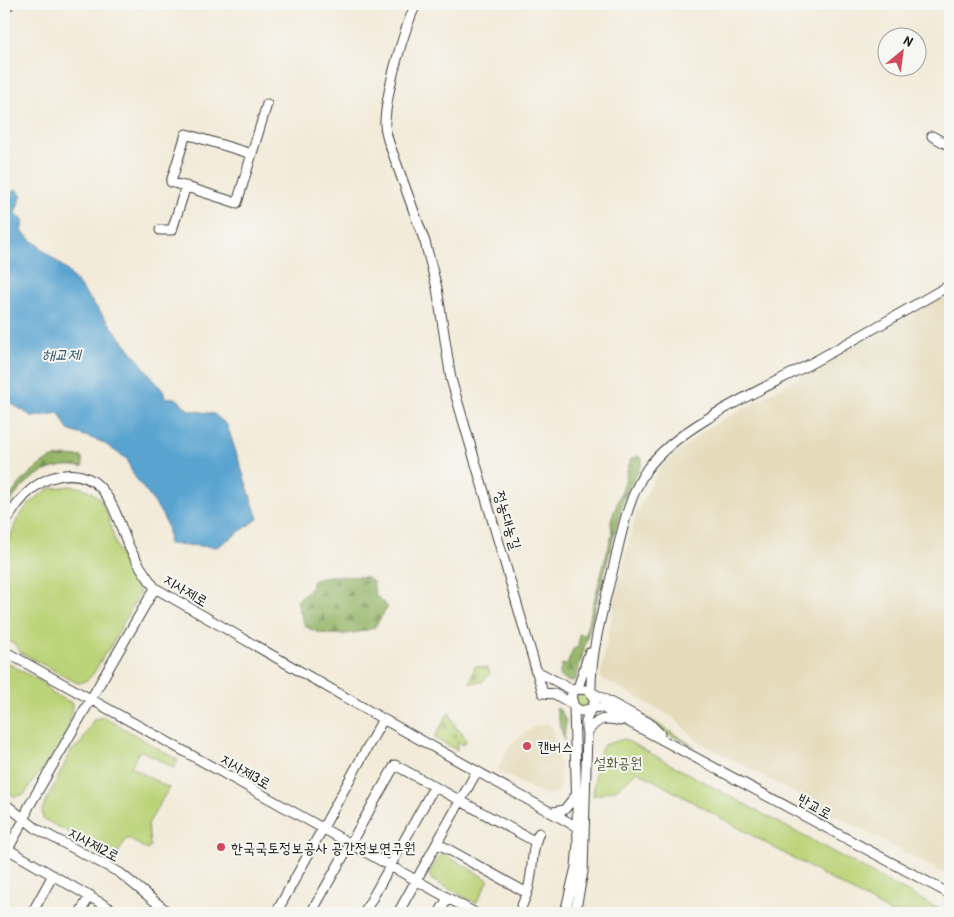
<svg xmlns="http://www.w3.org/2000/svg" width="954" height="917" viewBox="0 0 954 917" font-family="'Patrick Hand','Poor Story',sans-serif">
  <defs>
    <pattern id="forest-firs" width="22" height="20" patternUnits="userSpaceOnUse" patternTransform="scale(1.25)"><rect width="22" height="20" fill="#94b568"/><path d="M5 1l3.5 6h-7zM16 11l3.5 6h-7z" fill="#789255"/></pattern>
    <pattern id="cemetery-stones" width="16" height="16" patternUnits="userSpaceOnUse" patternTransform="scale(1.25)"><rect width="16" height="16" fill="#bbd378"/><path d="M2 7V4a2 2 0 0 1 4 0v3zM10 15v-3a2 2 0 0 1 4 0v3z" fill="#a0b567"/></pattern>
  </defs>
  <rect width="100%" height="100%" fill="#f6f6f2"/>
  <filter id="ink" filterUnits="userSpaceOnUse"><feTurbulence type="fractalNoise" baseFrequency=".02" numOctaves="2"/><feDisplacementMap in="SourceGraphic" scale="10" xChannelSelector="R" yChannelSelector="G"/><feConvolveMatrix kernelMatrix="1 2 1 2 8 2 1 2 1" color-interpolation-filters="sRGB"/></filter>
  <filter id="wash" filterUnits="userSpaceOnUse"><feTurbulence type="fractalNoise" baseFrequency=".0096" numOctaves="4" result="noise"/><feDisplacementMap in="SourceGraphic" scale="20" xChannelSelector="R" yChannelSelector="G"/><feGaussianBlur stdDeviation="1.12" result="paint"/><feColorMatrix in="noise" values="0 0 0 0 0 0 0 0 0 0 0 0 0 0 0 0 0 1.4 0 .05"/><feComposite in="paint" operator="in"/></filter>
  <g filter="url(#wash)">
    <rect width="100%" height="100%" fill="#f3ebda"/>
    <!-- built -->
    <path fill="#e5daba" d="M950 293V877L698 741 674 718 600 677 615 598 636 514 660 467 706 429Z
      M548 723 552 727 560 765V786L558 792 547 796 497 771 512 742 537 725Z"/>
    <!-- green -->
    <path fill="#bbd378" stroke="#6c784a" d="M70 486C110 488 107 522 118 551 122 562 133 573 140 583L139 594 110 648C98 659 95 683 77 683L20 652 16 645 4 638V553L17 520 27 506 48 489Z
      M4 661 42 682 51 693 72 703C75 735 39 768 25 794L15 797 4 788Z
      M576 700a7 7 0 1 1 14 0a7 7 0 1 1-14 0Z
      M104 717 178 760 174 768 140 750 131 767 169 788 148 824 150 846 148 850 127 838 116 856 43 819 42 810 71 751 81 743 94 719Z
      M646 717 695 747 662 731Z
      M624 739 946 913H891L637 771 618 789 593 796 597 757 604 745Z
      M444 854 489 880 476 903 432 880 429 874 440 855Z"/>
    <!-- forest -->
    <path fill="url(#forest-firs)" stroke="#586842" d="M66 456 82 457 83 467C45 461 21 482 4 513 4 497 35 465 50 459 55 457 61 457 66 456Z
      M638 456 642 459V464L624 498 576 679 570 682 559 676 562 664 567 665 573 649 578 647 579 634 585 635 612 534 611 520 625 482 627 471 631 459Z
      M329 576 367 577 373 582 375 594 388 607 374 628C351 635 325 639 305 626L297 601 312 586V581Z
      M556 708 560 710 566 721 564 741Z"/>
    <!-- cemetery -->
    <path fill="url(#cemetery-stones)" stroke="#6c784a" d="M475 666 488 668 490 674 482 682 470 683Z
      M449 712 456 728 462 732 466 741 464 745 457 742V750L434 738Z"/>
    <!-- water -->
    <path fill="#58a3d0" stroke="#3a6076" d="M16 189 22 195 15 213 24 221 21 231 66 269 164 392V397L176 398 189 410 214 414 227 425 258 519 217 547 168 544C174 511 130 483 128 460L102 442 68 430 59 413 33 417 4 399V198Z"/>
  </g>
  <g filter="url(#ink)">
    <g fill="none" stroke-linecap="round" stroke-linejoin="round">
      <!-- minor casing -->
      <g stroke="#3c3b38" stroke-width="11">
        <path id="minor" d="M8 4 9 5
          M416 4C403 32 387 89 385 121 384 127 387 134 388 140L425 242 437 288 451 379 543 693 555 694 572 704
          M932 136 950 146
          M252 154 186 134 171 182 237 203 267 104
          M160 230H172L186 186
          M4 526C15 504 33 481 58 476 104 466 114 510 127 542 134 559 144 573 155 588L383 719 577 827
          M4 651 475 913
          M535 670 574 691
          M578 688 589 653
          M591 692C590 656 602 611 611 577 620 542 626 500 647 469 678 426 761 390 808 365 856 339 903 312 950 285
          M593 693 649 723 660 734
          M592 708 601 707 950 894
          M587 733C597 718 604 717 620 721
          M4 803 37 829 120 873 169 913
          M553 812 564 810 577 794
          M437 843 527 893 519 913
          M4 847 118 913
          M4 856 24 820 28 808 155 588
          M527 893C534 874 530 850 539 833
          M32 913 53 875
          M80 913 90 895
          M276 913 383 719
          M311 913 395 765 534 841
          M364 913 434 787
          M398 913 477 771
          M439 913 448 898
          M565 913 576 867 578 844 574 707
          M575 913 583 872 587 733C583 720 590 712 595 701L589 690 576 689 571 696 574 707 581 711 590 709"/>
      </g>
      <!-- minor -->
      <use href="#minor" stroke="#fff" stroke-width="9"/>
    </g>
  </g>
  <!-- markers -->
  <g fill="#d1495b" stroke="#f6f6f2" stroke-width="2">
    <circle cx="527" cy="746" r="5"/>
    <circle cx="221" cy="847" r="5"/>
  </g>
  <g text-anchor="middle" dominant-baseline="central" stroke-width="4" stroke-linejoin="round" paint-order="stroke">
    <!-- street labels -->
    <g font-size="15" fill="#1c1c1c" stroke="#f6f6f2">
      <text transform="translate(508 520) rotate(73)">정농대농길</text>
      <text transform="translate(186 590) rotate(31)">지사제로</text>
      <text transform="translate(246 771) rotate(30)">지사제3로</text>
      <text transform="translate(815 806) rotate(28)">반교로</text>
      <text transform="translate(94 844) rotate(28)">지사제2로</text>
    </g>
    <!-- poi labels -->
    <g font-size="15" fill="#1c1c1c" stroke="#f6f6f2" text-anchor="start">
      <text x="537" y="746">캔버스</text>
      <text x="231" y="847">한국국토정보공사 공간정보연구원</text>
    </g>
    <!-- park labels -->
    <g font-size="15" fill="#545c3c" stroke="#f6f6f2">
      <text x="618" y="762">설화공원</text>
    </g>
    <!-- water labels -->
    <g font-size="16" font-style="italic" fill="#37596d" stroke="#f6f6f2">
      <text x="61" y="354">해교제</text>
    </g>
  </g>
  <!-- margin -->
  <rect width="954" height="917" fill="none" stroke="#f6f6f2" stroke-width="20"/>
  <!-- north arrow -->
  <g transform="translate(902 52) rotate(29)"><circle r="24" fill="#f6f6f2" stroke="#9f9f9c"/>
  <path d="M0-4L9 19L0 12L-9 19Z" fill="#d1495b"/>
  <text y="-8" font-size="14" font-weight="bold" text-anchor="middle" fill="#1c1c1c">N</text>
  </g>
</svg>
